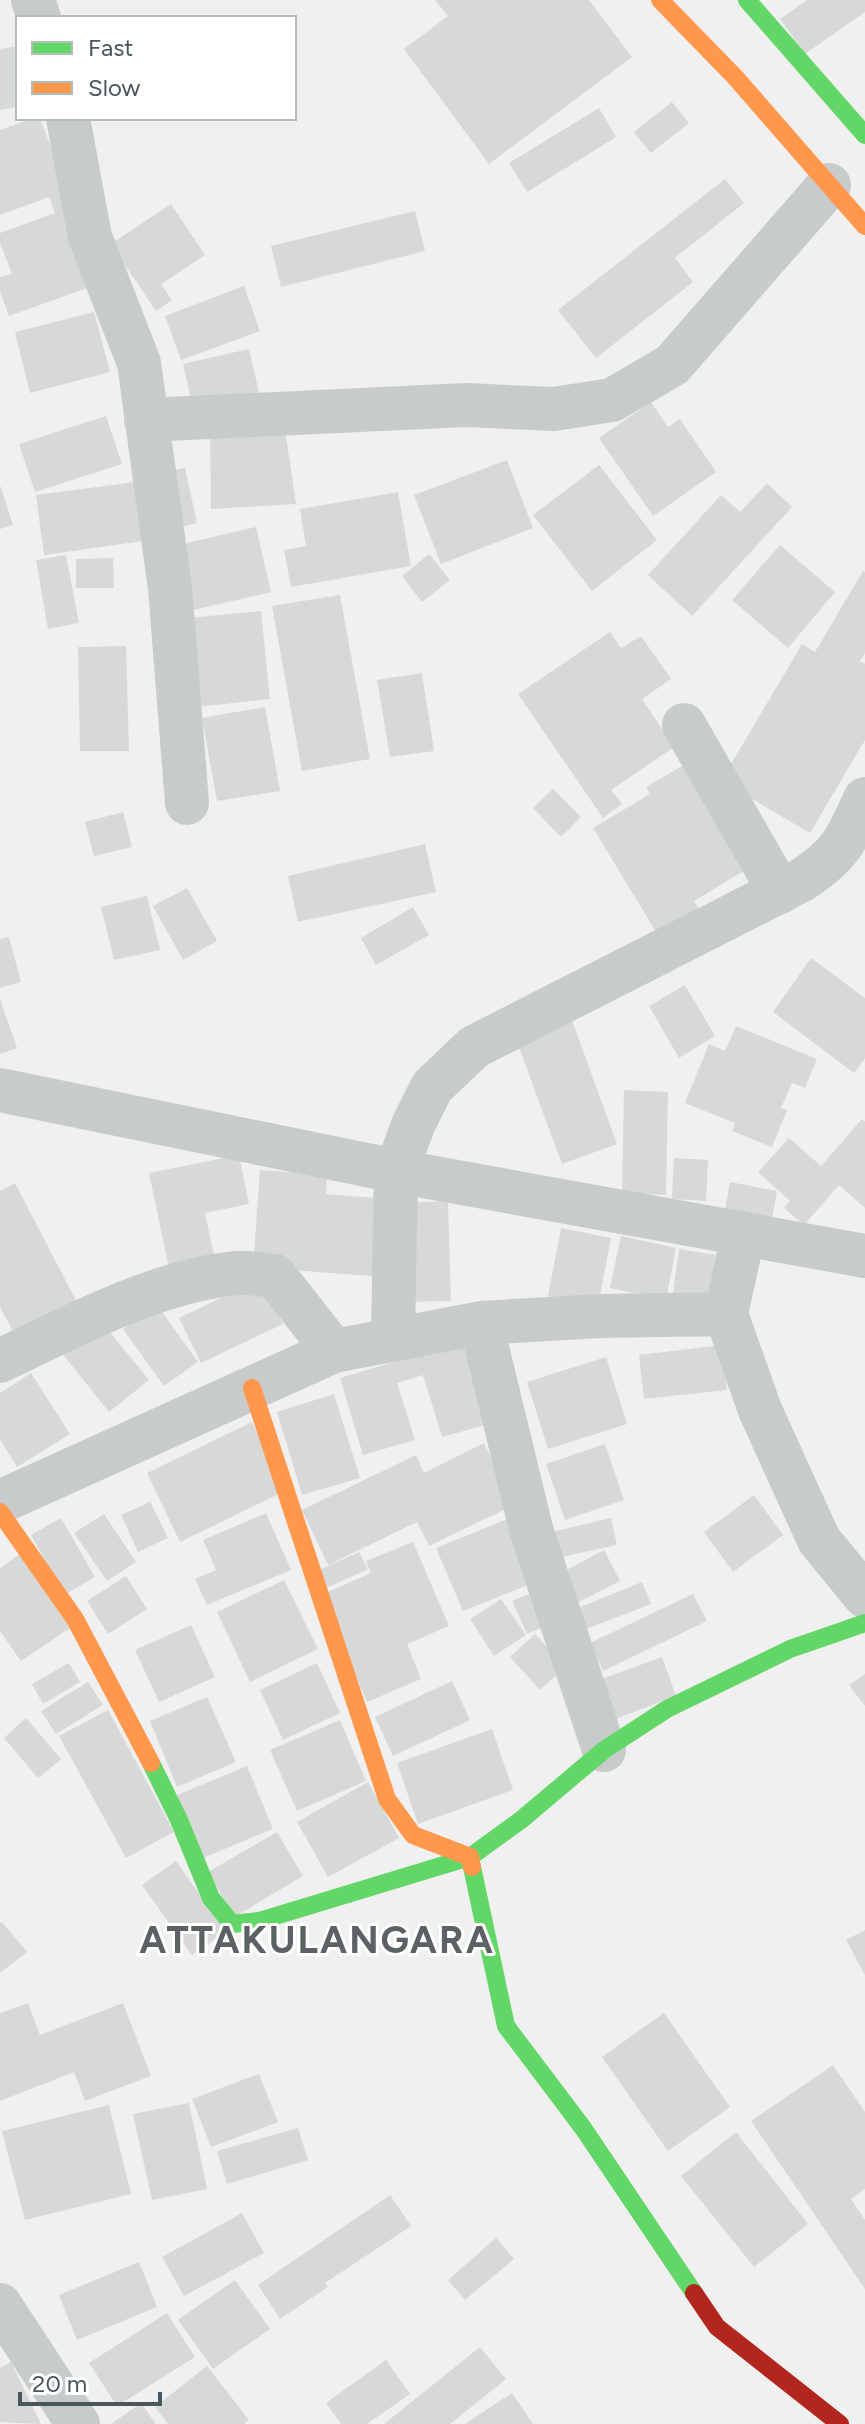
<svg xmlns="http://www.w3.org/2000/svg" width="865" height="2424" viewBox="0 0 865 2424" font-family="Figtree,sans-serif">
  <rect width="100%" height="100%" fill="#f1f0f0"/>
  <!-- building -->
  <path fill="#d7d8d8" d="M435 0H589L632 57 489 164 404 49 448 16Z
    M807 0H865V12L805 54 780 19Z
    M18 46V107L0 110V49Z
    M672 102 689 123 651 153 634 132Z
    M599 108 616 137 527 192 509 163Z
    M33 118H40L101 283 9 316 0 291V277L12 274 0 243V233L55 213 49 197 0 215V130Z
    M725 179 744 203 675 258 693 282 596 358 558 310Z
    M171 204 205 255 161 284 172 300 156 311 111 244Z
    M415 211 425 251 281 287 271 246Z
    M244 286 260 331 181 360 165 316Z
    M94 312 110 372 30 393 15 332Z
    M249 349 260 397 194 412 183 364Z
    M651 402 668 427 680 419 716 472 653 516 599 438Z
    M106 416 122 464 35 492 19 444Z
    M284 423 296 504 211 509 210 424Z
    M507 460 533 528 441 564 414 495Z
    M599 465 657 540 592 591 533 515Z
    M185 468 197 523 177 528 165 472Z
    M143 481 150 540 44 555 36 495Z
    M767 483 792 507 692 616 648 575 721 495 740 512Z
    M0 485 13 525 0 529Z
    M398 492 411 566 291 587 284 550 306 546 300 509Z
    M256 527 271 592 193 610 178 545Z
    M780 545 835 592 788 648 732 600Z
    M429 554 450 580 422 602 402 576Z
    M66 555 79 623 48 629 36 560Z
    M113 558 114 588H76V559Z
    M863 571 865 572V653L860 661 865 664V740L810 833 721 781 802 644 815 652Z
    M340 595 370 759 302 771 272 606Z
    M261 611 270 699 197 707 188 618Z
    M610 632 621 648 641 636 671 679 642 699 674 747 611 790 622 804 603 818 518 694Z
    M126 646 129 751H80L78 647Z
    M422 673 434 751 390 757 377 680Z
    M265 707 280 791 217 801 202 718Z
    M684 765 747 869 694 901 699 909 658 935 593 828 650 794 646 787Z
    M553 789 581 817 561 837 533 808Z
    M123 812 132 847 94 856 85 822Z
    M425 844 436 892 298 922 288 876Z
    M187 888 217 941 183 960 153 906Z
    M147 896 160 950 114 960 101 907Z
    M413 907 429 935 376 965 361 938Z
    M9 937 21 982 0 988V939Z
    M811 958 865 998V1058L854 1073 773 1012Z
    M685 985 715 1036 679 1058 649 1006Z
    M0 999 17 1048 0 1054Z
    M569 1012 617 1144 562 1164 513 1031Z
    M736 1026 817 1059 805 1088 792 1083 781 1108 787 1110 772 1147 732 1131 735 1123 685 1103 709 1044 725 1051Z
    M624 1090 668 1092 666 1195 622 1193Z
    M862 1119 865 1122V1208L839 1185 804 1225 784 1208 790 1201 758 1172 789 1138 821 1166Z
    M239 1155 249 1204 205 1213 217 1270 171 1278 149 1173Z
    M674 1158 708 1160 706 1201 672 1199Z
    M260 1170 327 1175 326 1194 388 1199 383 1277 253 1267Z
    M730 1182 777 1191 771 1225 724 1215Z
    M15 1183 80 1308 18 1341 0 1307V1191Z
    M448 1201 451 1301 403 1302 399 1203Z
    M561 1228 611 1238 598 1306 548 1296Z
    M621 1236 676 1248 666 1300 610 1288Z
    M679 1249 716 1255 710 1299 673 1294Z
    M260 1279 283 1324 201 1363 179 1318Z
    M157 1305 198 1362 164 1386 123 1329Z
    M100 1320 149 1380 109 1412 61 1352Z
    M474 1338 500 1421 442 1437 423 1375 397 1383 415 1440 363 1455 340 1378Z
    M722 1345 727 1390 644 1399 639 1355Z
    M606 1357 627 1424 548 1449 527 1382Z
    M31 1373 70 1434 17 1467 0 1439V1393Z
    M334 1394 360 1478 302 1495 277 1412Z
    M252 1422 285 1491 180 1542 147 1473Z
    M484 1443 514 1505 429 1546 417 1522 328 1565 302 1510 416 1455 424 1473Z
    M605 1444 624 1500 565 1520 546 1464Z
    M754 1495 783 1535 733 1572 704 1532Z
    M150 1502 168 1538 138 1552 121 1515Z
    M266 1513 291 1570 207 1605 195 1579 216 1570 203 1540Z
    M104 1514 136 1562 107 1581 74 1533Z
    M512 1517 538 1581 463 1611 436 1548Z
    M61 1518 95 1577 64 1595 31 1535Z
    M611 1518 617 1545 557 1558 552 1532Z
    M413 1542 449 1626 407 1644 421 1679 367 1702 321 1595 371 1573 366 1561Z
    M604 1550 620 1581 575 1604 559 1574Z
    M359 1552 368 1569 326 1588 319 1570Z
    M20 1554 70 1628 21 1661 0 1631V1568Z
    M126 1576 147 1609 108 1634 87 1601Z
    M284 1580 318 1649 250 1682 217 1612Z
    M642 1582 651 1604 581 1631 573 1610Z
    M542 1589 556 1621 527 1634 512 1601Z
    M693 1594 707 1621 603 1671 590 1643Z
    M501 1599 526 1635 494 1656 470 1619Z
    M191 1625 215 1677 159 1702 135 1650Z
    M535 1634 566 1667 540 1690 510 1657Z
    M662 1657 676 1696 610 1721 596 1681Z
    M69 1663 80 1682 43 1704 32 1684Z
    M317 1663 340 1713 283 1740 260 1690Z
    M865 1674V1706L849 1685Z
    M452 1681 470 1720 393 1756 375 1717Z
    M88 1682 103 1705 56 1734 41 1711Z
    M207 1697 236 1762 177 1787 150 1721Z
    M108 1710 174 1832 126 1858 59 1736Z
    M26 1718 61 1759 38 1778 4 1738Z
    M340 1720 366 1781 297 1811 270 1750Z
    M492 1729 513 1790 418 1824 397 1763Z
    M247 1766 273 1829 203 1858 177 1795Z
    M368 1782 399 1838 328 1877 297 1822Z
    M277 1832 303 1876 234 1917 208 1872Z
    M176 1861 226 1932 192 1955 142 1885Z
    M2 1922 27 1952 0 1973V1923Z
    M865 1930V1975L846 1940Z
    M28 2003 40 2035 123 2003 151 2076 85 2101 74 2072 0 2101V2013Z
    M664 2013 730 2107 668 2151 602 2057Z
    M833 2065 865 2112V2189L851 2199 865 2220V2289L751 2121Z
    M259 2074 278 2122 211 2147 192 2099Z
    M189 2103 207 2189 152 2200 133 2114Z
    M109 2105 131 2194 25 2220 2 2131Z
    M298 2128 308 2160 227 2184 217 2151Z
    M736 2132 808 2224 754 2267 681 2176Z
    M390 2195 411 2226 325 2283 328 2287 280 2319 258 2285Z
    M242 2213 264 2253 184 2296 162 2257Z
    M496 2238 514 2259 465 2300 448 2280Z
    M139 2262 157 2307 77 2340 59 2295Z
    M235 2280 270 2329 213 2369 178 2320Z
    M167 2313 195 2357 117 2406 89 2363Z
    M480 2347 506 2379 450 2424H384Z
    M386 2360 410 2394 367 2424H341L326 2403Z
    M11 2362 41 2424 0 2422V2368Z
    M207 2366 249 2420 244 2424H168L155 2407Z
    M512 2393 533 2424H465Z
    M141 2403 156 2424H111Z"/>
  <g fill="none" stroke-linecap="round" stroke-linejoin="round">
    <!-- street -->
    <path stroke="#c8cbcc" stroke-width="44" d="M33 0 39 18
      M68 118 90 237 139 363 170 588 187 803
      M146 420 466 405 554 409 612 400 672 365 829 185
      M684 725 780 892
      M0 1090 396 1171 865 1256
      M726 1314 760 1410 819 1540 865 1596
      M481 1323 531 1529 604 1750
      M393 1338 396 1171 414 1123 432 1087 474 1047 802 880C841 854 846 841 865 799
      M0 1361C73 1326 155 1281 237 1273 249 1272 263 1275 275 1276L334 1351
      M0 1502 334 1351 481 1323 600 1316 726 1314 743 1236
      M0 2305 78 2424"/>
    <!-- fast -->
    <path stroke="#63d668" stroke-width="18" d="M747 0 865 135
      M151 1763 179 1820 211 1898 232 1924 259 1921 470 1857 521 1820 604 1750 667 1709 790 1649 865 1623
      M472 1867 506 2026 583 2128 694 2293"/>
    <!-- slow -->
    <path stroke="#ff974d" stroke-width="18" d="M660 0 735 77 865 226
      M252 1388 387 1799 413 1835 470 1857 472 1867
      M0 1512 75 1619 151 1763"/>
    <!-- jam -->
    <path stroke="#b3261e" stroke-width="18" d="M694 2293 717 2327 840 2424"/>
  </g>
  <g text-anchor="middle" dominant-baseline="central" stroke-width="6" stroke-linejoin="round" paint-order="stroke">
    <!-- district labels -->
    <g font-size="38" font-weight="bold" letter-spacing="2" fill="#5c6164" stroke="#fff">
      <text x="317" y="1940">ATTAKULANGARA</text>
    </g>
  </g>
  <!-- legend -->
  <rect x="16" y="16" width="280" height="104" fill="#ffffff" stroke="#b6bbbd" stroke-width="2"/>
  <rect x="32" y="42" width="40" height="12" fill="#63d668" stroke="#b6bbbd" stroke-width="2"/>
  <text x="88" y="56" font-size="24" fill="#49565b">Fast</text>
  <rect x="32" y="82" width="40" height="12" fill="#ff974d" stroke="#b6bbbd" stroke-width="2"/>
  <text x="88" y="96" font-size="24" fill="#49565b">Slow</text>
  <!-- scale -->
  <path d="M20 2392v12h140v-12" fill="none" stroke="#49565b" stroke-width="4"/>
  <text x="32" y="2392" font-size="24" fill="#49565b" stroke="#ffffff" stroke-width="6" paint-order="stroke">20 m</text>
</svg>
